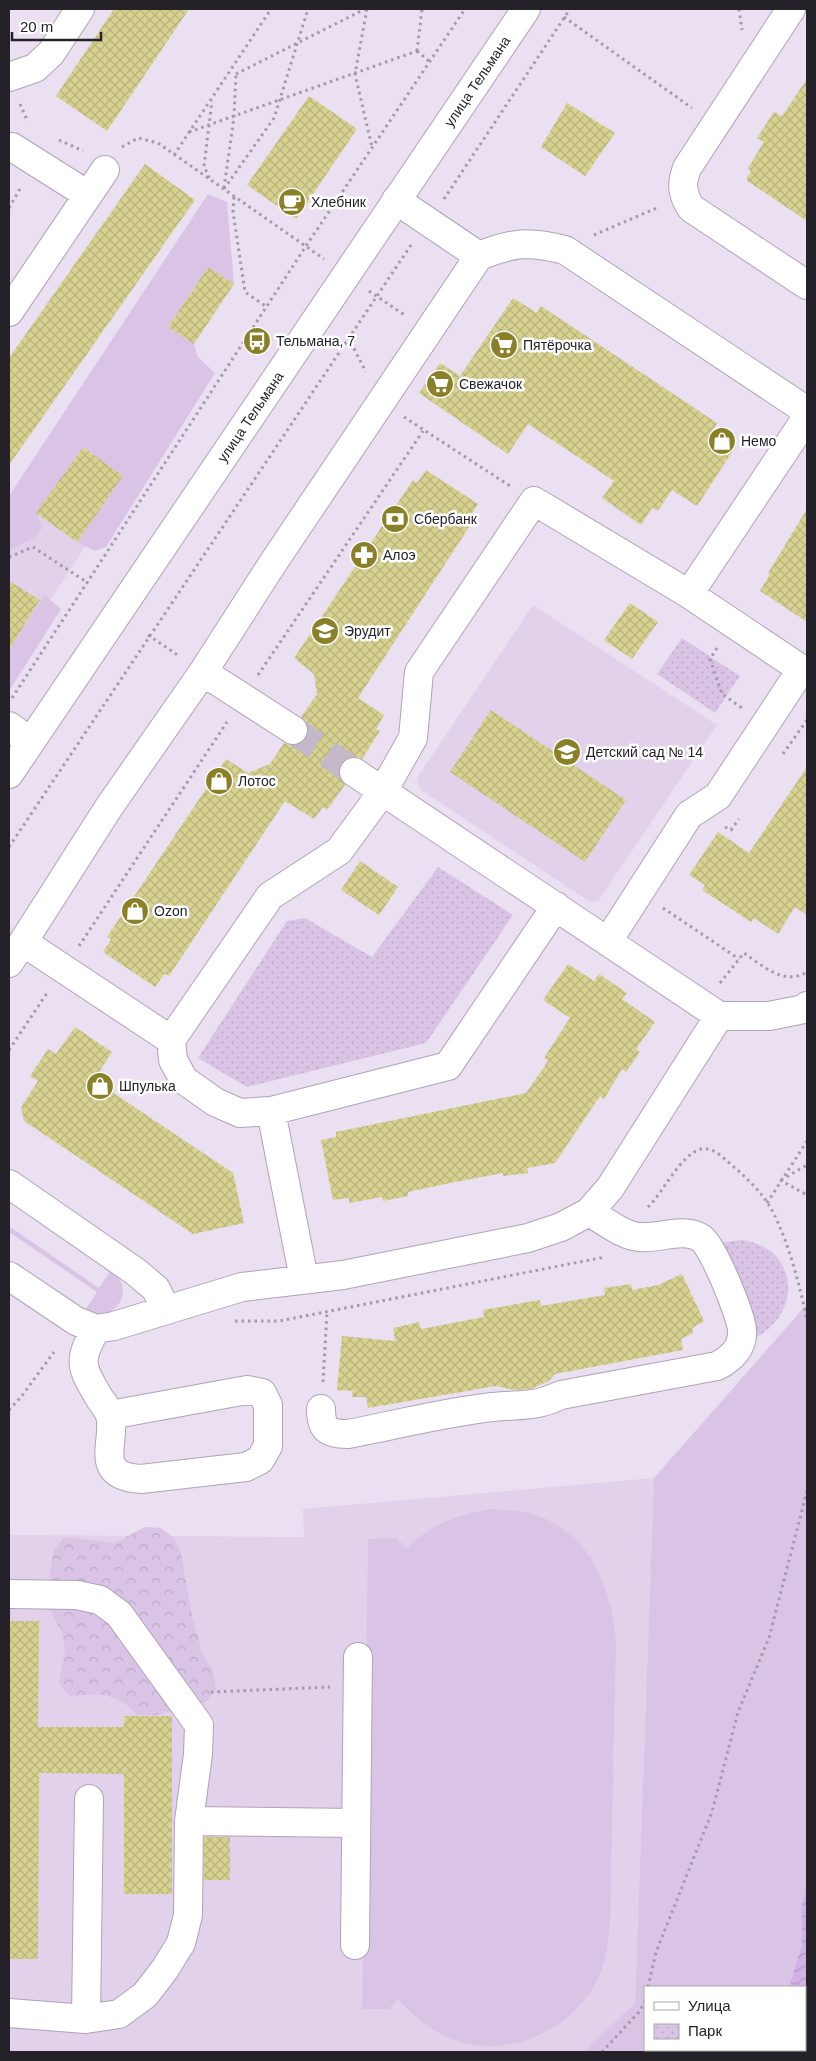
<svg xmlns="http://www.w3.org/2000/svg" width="816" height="2061" viewBox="0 0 816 2061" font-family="Helvetica,sans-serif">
  <defs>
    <pattern id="forest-crowns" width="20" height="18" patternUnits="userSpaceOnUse" patternTransform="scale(1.25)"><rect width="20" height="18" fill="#dac4e6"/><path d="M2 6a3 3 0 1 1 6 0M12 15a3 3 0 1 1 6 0" fill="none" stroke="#bba8c5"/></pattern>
    <pattern id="park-dots" width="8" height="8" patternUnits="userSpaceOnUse" patternTransform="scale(1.25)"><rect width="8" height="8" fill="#dac4e6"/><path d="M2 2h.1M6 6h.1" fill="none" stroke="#bba8c5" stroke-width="1.8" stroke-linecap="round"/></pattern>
    <pattern id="water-waves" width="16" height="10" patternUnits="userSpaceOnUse" patternTransform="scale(1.25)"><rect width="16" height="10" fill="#d3b0e7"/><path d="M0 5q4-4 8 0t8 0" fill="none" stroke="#b597c6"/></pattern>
    <pattern id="building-cross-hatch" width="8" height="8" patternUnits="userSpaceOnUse" patternTransform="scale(1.25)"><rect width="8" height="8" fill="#d7d290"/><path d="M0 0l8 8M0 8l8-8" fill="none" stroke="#b8b47c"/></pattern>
  </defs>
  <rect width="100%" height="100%" fill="#ebdff2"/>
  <!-- built -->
  <path fill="#e1d1eb" d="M81 440 133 473 9 664V551Z
    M533 605 717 725 598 901H588L421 790 417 778Z
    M654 1478 635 2003 583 2052H9V1535L304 1537 303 1509Z"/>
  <!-- grass -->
  <path fill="#dac4e6" d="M208 194 227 202 234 284 208 267 168 327 194 344 198 357 215 373 106 547 95 551 77 542 123 476 83 448 37 513 42 528 34 538 9 550V496Z
    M45 595 61 609 9 691V650Z
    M9 1226 99 1288 111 1270C139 1292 112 1326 85 1310L97 1292 9 1232Z
    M807 1304V1887L802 1904V1945L789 1987H645V2050H785L783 2052H583L635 2003 654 1478Z
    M490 1509C509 1510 529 1511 546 1519 595 1543 611 1590 616 1640L610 1923C608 1944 606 1967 594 1986 568 2030 515 2055 464 2043 438 2037 415 2018 398 1999L389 2009H362L368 1539 396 1538 407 1548C431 1524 458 1515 490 1509Z"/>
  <!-- forest -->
  <path fill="url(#forest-crowns)" d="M145 1527 161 1528 174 1538 181 1553 193 1621 204 1658 213 1671 216 1689 206 1702 156 1715H138C114 1691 101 1694 70 1696L59 1683 65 1650 62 1632 45 1601 54 1550 64 1537 115 1543Z"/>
  <!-- park -->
  <path fill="url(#park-dots)" d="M682 638 740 676 715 713 657 674Z
    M438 867 513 915 426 1043 247 1087 198 1058 287 921 305 918 372 957Z
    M742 1240C798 1248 803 1311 757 1337L719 1243Z"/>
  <!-- water -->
  <path fill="url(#water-waves)" d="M807 1887V2052H783L785 2050H805V1987H789L802 1945V1904Z"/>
  <!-- building -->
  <path fill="url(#building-cross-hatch)" d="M114 9H189L107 131 56 96Z
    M807 79V221L746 180 751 171 748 168 764 142 757 138 774 112 782 116Z
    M309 96 357 129 296 219 247 185Z
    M567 103 615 133 585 176 541 147Z
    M145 164 195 200 9 465V358Z
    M208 267 234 284 194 344 168 327Z
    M513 298 537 313 541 306 717 423 713 430 736 446 697 506 672 490 658 511 652 508 641 525 602 498 614 481 528 424 508 454 419 393 440 363 460 376Z
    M83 447 123 476 77 542 36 513Z
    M426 470 478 504 469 518 473 521 358 698 384 715 376 729 380 731 362 759 356 756 348 758 341 764 338 770 340 778 345 785 327 810 323 807 314 819 285 801 169 976 164 974 155 987 103 952 111 939 107 937 226 759 248 773 270 764 284 743 293 746 300 744 306 739 309 730 307 722 301 717 317 694 314 674 294 658 413 480 417 483Z
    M807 509V622L760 591 770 574 768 573Z
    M9 581 40 600 9 650Z
    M630 603 658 622 632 659 604 640Z
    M491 710 626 800 585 862 450 772Z
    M807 767V915L795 907 778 934 754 918 751 922 702 890 705 885 689 875 718 832 749 853Z
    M360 861 398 887 379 915 341 890Z
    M568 964 594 981 599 974 627 993 622 999 655 1022 636 1049 640 1052 626 1072 622 1069 604 1099 600 1096 555 1163 527 1168 528 1173 503 1176V1173L450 1183 408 1192V1196L383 1201 382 1197 349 1203V1198L333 1200 321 1140 336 1137V1132L526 1093 548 1061 544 1058 570 1018 543 1000Z
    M75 1027 112 1052 94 1080 233 1173 244 1223 193 1234 24 1121 21 1107 38 1081 30 1076 48 1049 56 1054Z
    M682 1274 704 1321 692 1328 693 1333 681 1339 683 1350 555 1374 549 1381 530 1389 515 1390 496 1386 368 1408 366 1397H352L353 1391 337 1390 342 1336 395 1341 393 1328 419 1322 421 1329 484 1317 483 1310 540 1300 541 1306 605 1295 604 1288 631 1284 632 1290 658 1285Z
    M9 1621H39L38 1727H124V1716H172V1894H124V1774L39 1773 38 1959H9Z
    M204 1837H230V1880H204Z"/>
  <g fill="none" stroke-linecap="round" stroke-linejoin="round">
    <!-- minor-tunnel -->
    <path stroke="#c3b9ca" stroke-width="28" stroke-dasharray="28 14" stroke-linecap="butt" d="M293 730 354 772"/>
    <!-- minor casing -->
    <g stroke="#afa3b6" stroke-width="30">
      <path id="minor" d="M791 9 687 168C681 184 682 194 691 208L807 285
        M9 77 35 68 51 53 80 9
        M12 147 88 195
        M396 200 479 256
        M9 312 105 170
        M689 594 807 417
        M203 672 293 730
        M9 726 30 742
        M354 772 719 1016
        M608 941 689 815 718 796 801 670
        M23 942 109 807 203 672 273 563 479 256C514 242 529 241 565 250L807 411
        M9 963 23 942 171 1040 270 896 339 851 383 791 413 738 419 672 534 501 689 594 807 673
        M171 1040 173 1060 184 1080 215 1102 240 1113 271 1111 448 1066 556 906
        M271 1111 304 1279
        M9 1184 136 1272 156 1289 166 1310
        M9 1276 76 1321 96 1329 114 1326 242 1287 343 1275 528 1238 561 1227 589 1212 610 1188 719 1016H769L804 1009 807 1006
        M96 1329C77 1362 81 1367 100 1399 103 1403 108 1410 110 1415 117 1442 91 1476 141 1479L246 1467 260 1460 268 1446V1405L262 1393 247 1390 110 1415
        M321 1409C321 1430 328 1434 348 1434 396 1425 445 1412 493 1407 521 1404 533 1408 561 1395L717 1366C731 1359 743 1348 742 1331 742 1317 712 1244 701 1238 683 1227 659 1239 640 1237 622 1236 604 1220 589 1212
        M9 1594 77 1595 100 1600 119 1614 199 1725 198 1754 189 1821 188 1915 181 1943 165 1969 145 1995 119 2014 86 2019 9 2013
        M189 1821 356 1823
        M355 1945 358 1657
        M86 2019 89 1799"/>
    </g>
    <!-- major casing -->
    <g stroke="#afa3b6" stroke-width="30">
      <g id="major">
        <path id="s1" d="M9 774 526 9"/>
      </g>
    </g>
    <!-- path -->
    <path stroke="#a39aa8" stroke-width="3" stroke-dasharray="2.5 4" stroke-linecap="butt" d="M367 9 355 74 372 147
      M739 9 742 30
      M564 17 692 108
      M417 51 422 9
      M417 51 430 62
      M236 74 365 9
      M20 104 28 122
      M189 132 417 51
      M59 140 83 151
      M122 147 138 138 158 143 324 259
      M174 155 271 9
      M209 178 204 166 212 101
      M224 188 234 117 236 74
      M224 189 274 118 308 9
      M234 197 233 212 245 292 267 307
      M444 199 570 9
      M9 208 21 187
      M594 235 659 207
      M369 291 406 316
      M348 337 366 372
      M404 417 510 486
      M9 557 33 547 88 583
      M148 635 179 656
      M717 648 710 659 722 694 742 708
      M258 675 423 431
      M12 698 306 246 465 9
      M783 754 807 720
      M725 827 731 830 739 819
      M9 847 411 245
      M663 908 739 959
      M79 946 227 722
      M720 983 744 953C763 966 784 986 807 972
      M9 1050 47 993
      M780 1180 807 1195
      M781 1180 807 1165
      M767 1203 807 1141
      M648 1207C663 1193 680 1155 701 1149 712 1147 720 1155 727 1161 742 1174 756 1186 767 1202 786 1231 800 1286 807 1320
      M235 1321H279L605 1257
      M323 1382 327 1312
      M9 1410 21 1397 54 1352
      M211 1692 330 1687
      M648 1987 656 1952 712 1812 738 1712 769 1638 807 1491
      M602 2052 639 2012 645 2001"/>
    <!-- minor -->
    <use href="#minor" stroke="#fff" stroke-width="28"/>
    <!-- major -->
    <use href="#major" stroke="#fff" stroke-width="28"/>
  </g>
  <!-- icons -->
  <defs>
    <g id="cafe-disc" transform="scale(1.4375)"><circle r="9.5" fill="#898028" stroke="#fff"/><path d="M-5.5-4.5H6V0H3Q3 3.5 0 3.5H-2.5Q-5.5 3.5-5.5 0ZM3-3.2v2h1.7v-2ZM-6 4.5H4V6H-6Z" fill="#fff"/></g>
    <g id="bus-disc" transform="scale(1.4375)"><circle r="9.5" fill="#898028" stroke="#fff"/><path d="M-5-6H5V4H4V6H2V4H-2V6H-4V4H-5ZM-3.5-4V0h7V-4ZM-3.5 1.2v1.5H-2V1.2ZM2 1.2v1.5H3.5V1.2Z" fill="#fff"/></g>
    <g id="supermarket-disc" transform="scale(1.4375)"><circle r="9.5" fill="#898028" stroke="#fff"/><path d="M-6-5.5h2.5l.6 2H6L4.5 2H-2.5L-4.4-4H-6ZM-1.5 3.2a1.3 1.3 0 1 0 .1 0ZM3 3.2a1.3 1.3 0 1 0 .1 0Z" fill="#fff"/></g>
    <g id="shop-disc" transform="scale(1.4375)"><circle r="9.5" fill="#898028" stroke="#fff"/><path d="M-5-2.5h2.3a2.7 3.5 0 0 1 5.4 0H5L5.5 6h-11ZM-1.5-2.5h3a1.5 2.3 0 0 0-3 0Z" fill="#fff"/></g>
    <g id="bank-disc" transform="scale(1.4375)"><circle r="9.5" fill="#898028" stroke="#fff"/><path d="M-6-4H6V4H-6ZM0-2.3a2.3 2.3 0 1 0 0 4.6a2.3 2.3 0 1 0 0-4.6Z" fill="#fff"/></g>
    <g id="pharmacy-disc" transform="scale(1.4375)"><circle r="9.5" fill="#898028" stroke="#fff"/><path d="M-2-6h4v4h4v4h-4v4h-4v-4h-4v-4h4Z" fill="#fff"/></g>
    <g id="school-disc" transform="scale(1.4375)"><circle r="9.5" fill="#898028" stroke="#fff"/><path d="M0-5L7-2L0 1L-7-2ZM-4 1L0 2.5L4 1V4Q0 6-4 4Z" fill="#fff"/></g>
  </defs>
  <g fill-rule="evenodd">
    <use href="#cafe-disc" x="292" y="202"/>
    <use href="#bus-disc" x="257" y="341"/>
    <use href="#supermarket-disc" x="504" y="345"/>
    <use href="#supermarket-disc" x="440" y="384"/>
    <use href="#shop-disc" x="722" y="441"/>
    <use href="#bank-disc" x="395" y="519"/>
    <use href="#pharmacy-disc" x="364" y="555"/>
    <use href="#school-disc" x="325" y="631"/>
    <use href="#school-disc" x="567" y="752"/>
    <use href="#shop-disc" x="219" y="781"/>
    <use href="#shop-disc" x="135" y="911"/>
    <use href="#shop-disc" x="100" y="1086"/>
  </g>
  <g text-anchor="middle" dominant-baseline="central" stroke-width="5" stroke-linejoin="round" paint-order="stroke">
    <!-- street labels -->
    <g font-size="14" fill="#252128" stroke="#fff">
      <text stroke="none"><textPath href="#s1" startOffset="836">улица Тельмана</textPath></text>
      <text stroke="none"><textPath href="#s1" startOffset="431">улица Тельмана</textPath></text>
    </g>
    <!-- poi labels -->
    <g font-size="14" fill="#252128" stroke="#fff" text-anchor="start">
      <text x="311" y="202">Хлебник</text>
      <text x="276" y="341">Тельмана, 7</text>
      <text x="523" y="345">Пятёрочка</text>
      <text x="459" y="384">Свежачок</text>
      <text x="741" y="441">Немо</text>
      <text x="414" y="519">Сбербанк</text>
      <text x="383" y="555">Алоэ</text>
      <text x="344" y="631">Эрудит</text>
      <text x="586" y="752">Детский сад № 14</text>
      <text x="238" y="781">Лотос</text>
      <text x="154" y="911">Ozon</text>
      <text x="119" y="1086">Шпулька</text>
    </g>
  </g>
  <!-- border -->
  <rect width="816" height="2061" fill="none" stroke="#252128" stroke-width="20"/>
  <!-- legend -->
  <rect x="644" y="1986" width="162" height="65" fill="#ffffff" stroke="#a8a6a9"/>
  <rect x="654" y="2002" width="25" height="8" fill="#ffffff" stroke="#a8a6a9"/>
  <text x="688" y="2011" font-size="15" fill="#252128">Улица</text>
  <rect x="654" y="2024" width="25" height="15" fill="url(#park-dots)" stroke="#a8a6a9"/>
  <text x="688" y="2036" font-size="15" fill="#252128">Парк</text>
  <!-- scale -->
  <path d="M12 32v8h89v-8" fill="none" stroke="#252128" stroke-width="2.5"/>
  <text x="20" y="32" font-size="15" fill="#252128" stroke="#ffffff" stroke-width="4" paint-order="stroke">20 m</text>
</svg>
